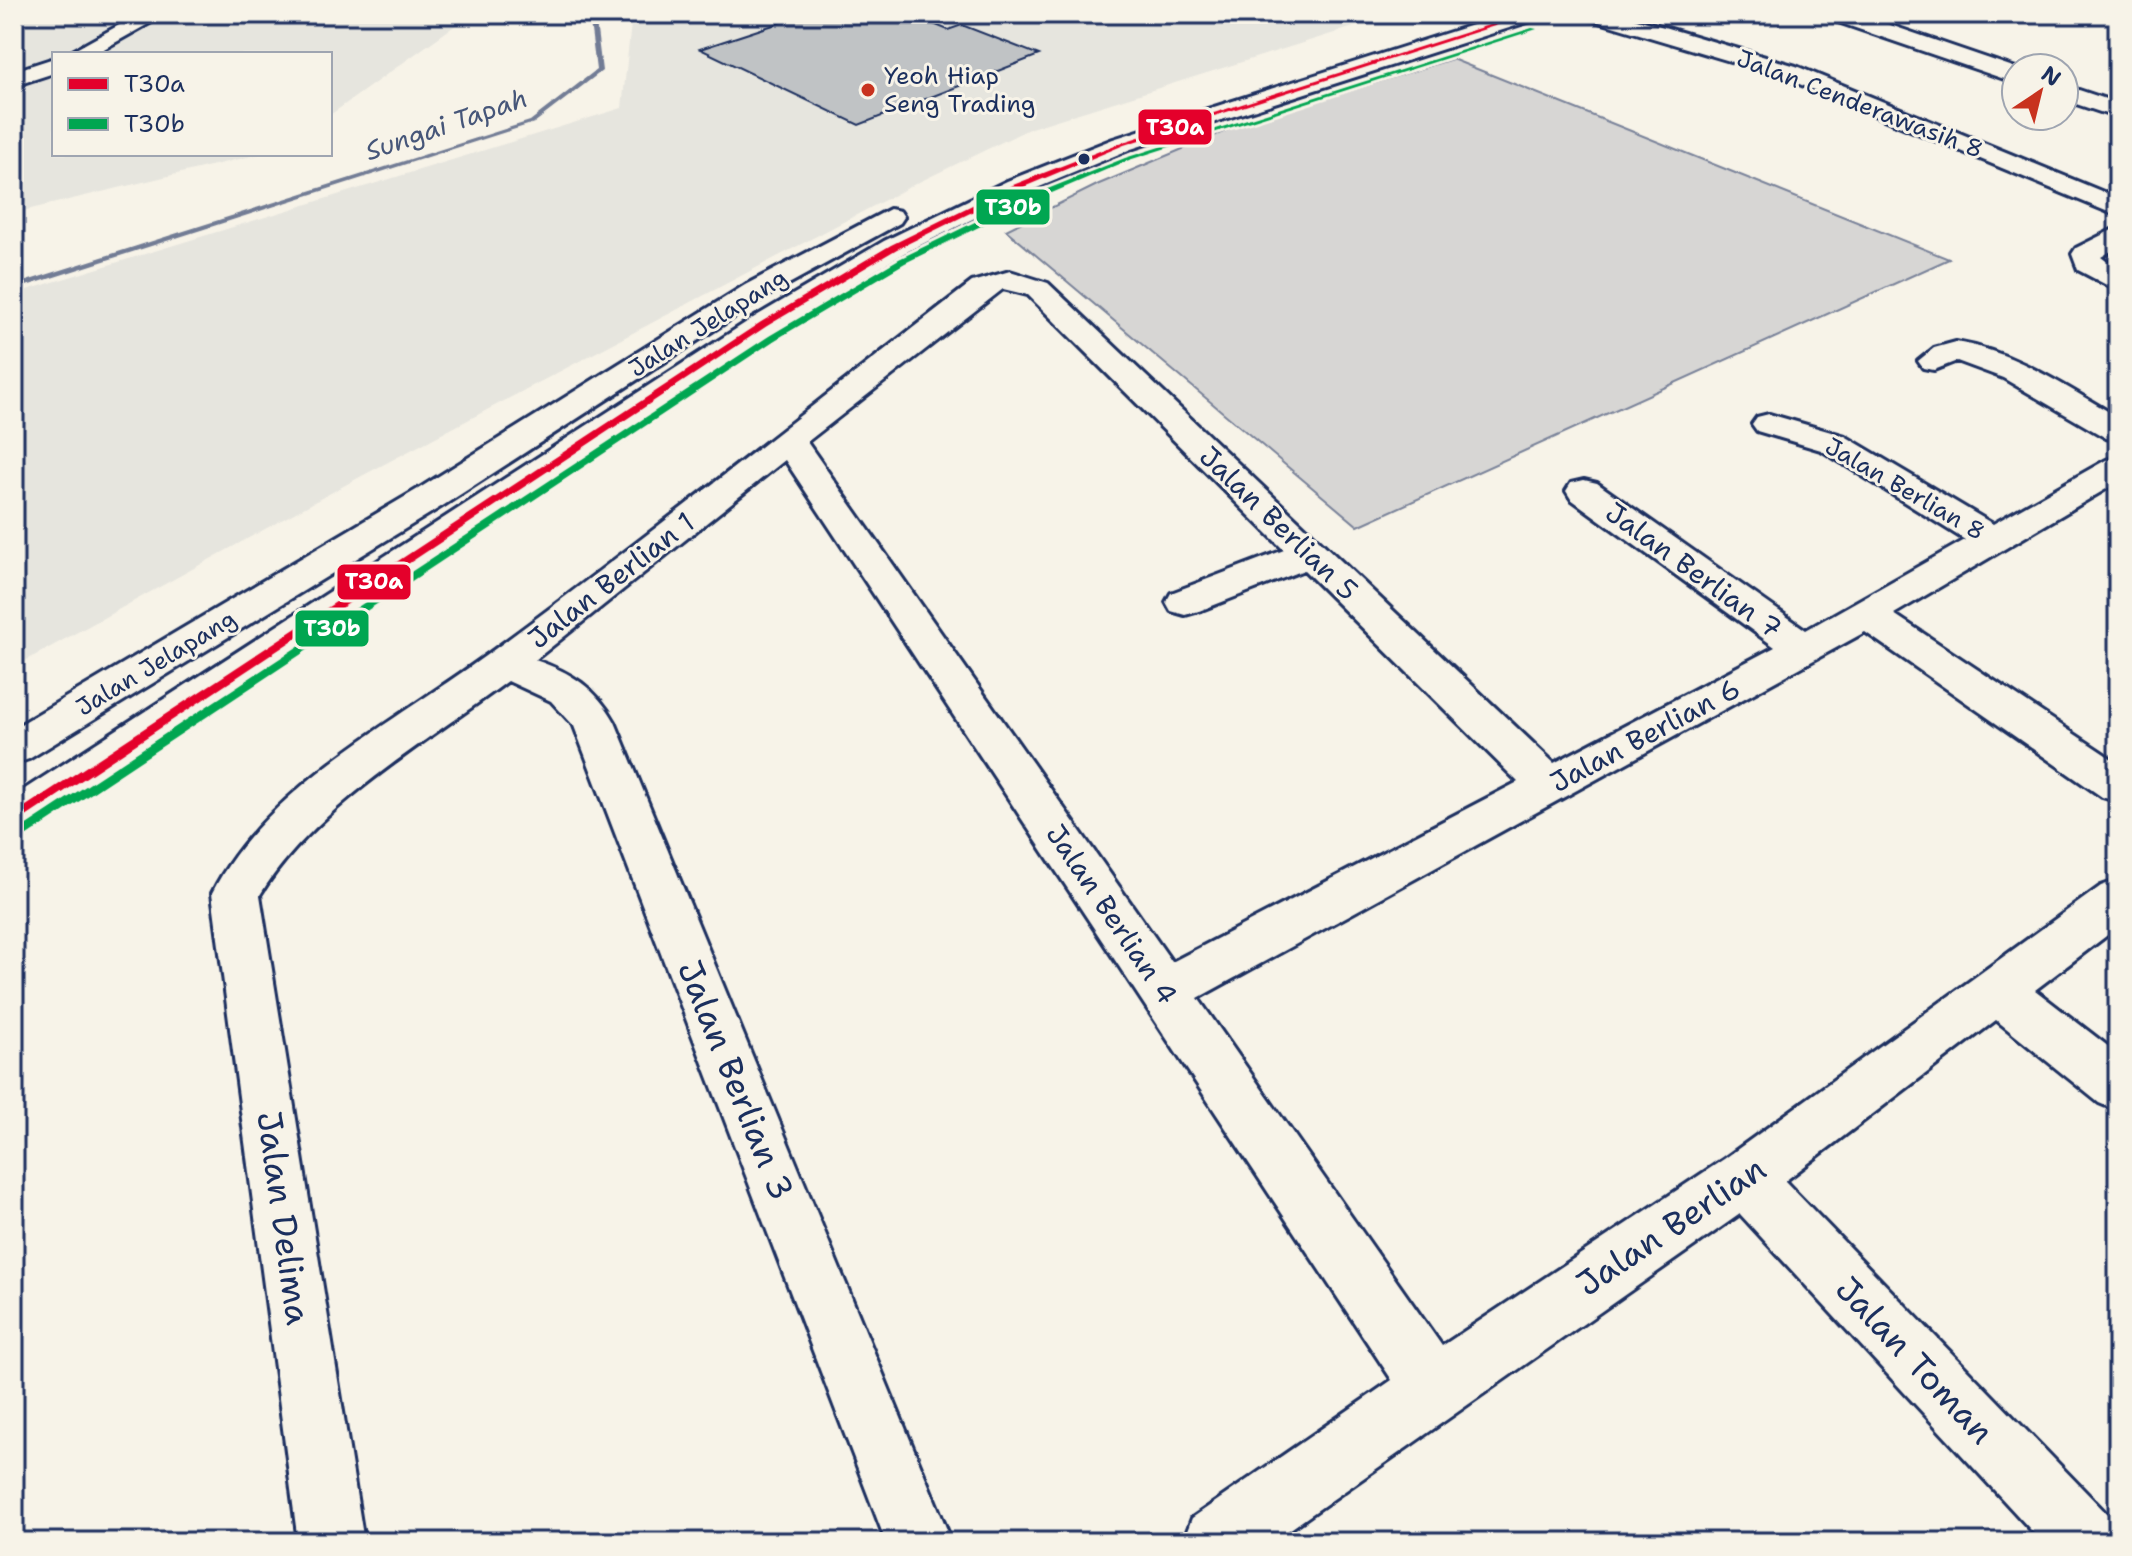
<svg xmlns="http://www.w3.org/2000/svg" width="2132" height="1556" viewBox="0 0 2132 1556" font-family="'Shantell Sans',sans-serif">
  <rect width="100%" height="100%" fill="#f7f3e8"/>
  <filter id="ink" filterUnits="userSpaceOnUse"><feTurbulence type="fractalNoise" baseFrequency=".0125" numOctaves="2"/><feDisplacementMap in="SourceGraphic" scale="16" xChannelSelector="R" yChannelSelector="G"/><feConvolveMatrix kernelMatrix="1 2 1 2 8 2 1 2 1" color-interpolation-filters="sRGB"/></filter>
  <g filter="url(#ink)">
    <!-- built -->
    <path fill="#e6e5de" d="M14 14H471L330 115V54H54V154H260L14 213Z
      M632 14H1395L1031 128 917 183 358 478 14 667V294L622 108Z"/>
    <!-- green -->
    <path fill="#d7d6d4" stroke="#798299" stroke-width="2" d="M1452 59 1949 259 1358 526 1006 230 1099 184 1240 125Z"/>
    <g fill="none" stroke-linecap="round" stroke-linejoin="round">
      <!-- stream -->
      <path fill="#727c95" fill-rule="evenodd" d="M589 14H595L602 71 534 123 14 290V285L530 121 596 70Z"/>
    </g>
    <!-- building -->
    <path fill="#c0c3c5" stroke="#1b2f5e" stroke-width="2" d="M807 14H909L948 30 962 25 1039 55 859 125 700 49Z"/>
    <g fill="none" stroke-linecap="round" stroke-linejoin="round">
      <!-- street casing -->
      <g stroke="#1b2f5e" stroke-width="6">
        <path id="street" d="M139 14H166L95 54H67Z
          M1586 14H1620L1796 66 2118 198V216L1780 76 1589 19Z
          M1826 14H1858L2016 68V83L1829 19Z
          M54 58V73L14 86V71Z
          M2064 85 2118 103V118L2064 100Z
          M2118 227V247L2101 257 2118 270V291L2078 270 2072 254 2076 248Z
          M1010 271 1048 283 1554 763 1775 647 1571 499 1566 491 1571 483 1584 480 1597 483 1806 630 1965 540 1821 450 1757 431 1752 424 1757 417 1769 414 1845 436 1993 524 2106 460 2118 456V482L1894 614 2118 763V802L2102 797 1865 632 1198 998 1442 1346 1724 1159 2101 886 2118 880V927L2035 990 2118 1054V1111L2099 1103 1996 1020 1785 1181 2111 1518 2118 1542H2042L1740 1214 1272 1542H1183L1192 1518 1392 1380 785 460 535 660C571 672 596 688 615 722L952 1542H886L574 726 551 701 508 681C425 743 314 807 260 895L364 1542H298L212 893C265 788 395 722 488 654 652 534 811 406 972 282ZM1003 289 1028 295 1284 550 1171 593 1166 602 1171 611 1185 615 1199 611 1304 570 1518 782 1172 962 807 442Z
          M1956 342C2016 352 2066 387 2118 417V441L2106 438 2003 378 1957 361 1934 370 1923 368 1918 361 1934 348Z"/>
      </g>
      <!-- primary casing -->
      <g stroke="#1b2f5e" stroke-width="6">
        <path id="primary" d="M1507 14H1540L1537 19 1131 149 1025 193 904 253 775 330 30 832 14 837V796L753 318 884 241 1007 181 1113 139Z
          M890 209 900 211 904 217 900 223 765 297 444 505 29 759 14 764V728L418 489 745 285Z"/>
      </g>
      <!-- street -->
      <use href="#street" fill="#f7f3e8" fill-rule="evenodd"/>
      <!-- primary -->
      <use href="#primary" fill="#f7f3e8" fill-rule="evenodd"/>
      <!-- bus-1 casing -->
      <g stroke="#f7f3e8" stroke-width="6">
        <path id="bus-1" d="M1523 14H1532L1124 145 1019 189 897 249 767 326 14 825V814L761 322 891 245 1013 185 1120 143Z"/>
      </g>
      <!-- bus-2 casing -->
      <g stroke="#f7f3e8" stroke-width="6">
        <path id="bus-2" d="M1532 28 1537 29 1129 160 1026 204 905 263 775 340 27 836H19L17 833 19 830 769 336 899 259 1020 200 1125 158Z"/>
      </g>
      <!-- bus-1 -->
      <use href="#bus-1" fill="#e4002b" fill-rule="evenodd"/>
      <!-- bus-2 -->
      <use href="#bus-2" fill="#00a651" fill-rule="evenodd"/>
    </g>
  </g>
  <!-- markers -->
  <circle fill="#c8321e" stroke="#f7f3e8" stroke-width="3" cx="868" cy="90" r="8"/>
  <circle fill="#1b2f5e" stroke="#f7f3e8" stroke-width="3" cx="1084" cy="159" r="7"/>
  <g text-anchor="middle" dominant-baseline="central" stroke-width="6" stroke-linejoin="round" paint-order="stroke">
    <!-- far-poi labels -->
    <g font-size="24" fill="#1b2f5e" stroke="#f7f3e8" text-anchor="start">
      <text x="884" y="76">Yeoh Hiap<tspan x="884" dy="28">Seng Trading</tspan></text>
    </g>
    <!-- far-street labels -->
    <g font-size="24" fill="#1b2f5e" stroke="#f7f3e8">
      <text transform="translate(1860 104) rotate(21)">Jalan Cenderawasih 8</text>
      <text transform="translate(708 323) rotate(-32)">Jalan Jelapang</text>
      <text transform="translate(1905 489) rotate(30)">Jalan Berlian 8</text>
      <text transform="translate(156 663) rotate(-31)">Jalan Jelapang</text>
    </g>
    <!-- far-water labels -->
    <g font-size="26" font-style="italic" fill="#465679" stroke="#f7f3e8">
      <text transform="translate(446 124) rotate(-19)">Sungai Tapah</text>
    </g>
    <!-- street labels -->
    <g font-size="28" fill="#1b2f5e" stroke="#f7f3e8">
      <text transform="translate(1279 523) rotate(44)">Jalan Berlian 5</text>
      <text transform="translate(1694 570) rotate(36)">Jalan Berlian 7</text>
      <text transform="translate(611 580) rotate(-38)">Jalan Berlian 1</text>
      <text transform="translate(1645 735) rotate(-28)">Jalan Berlian 6</text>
      <text transform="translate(1112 914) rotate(56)">Jalan Berlian 4</text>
    </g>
    <!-- near-street labels -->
    <g font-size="34" fill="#1b2f5e" stroke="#f7f3e8">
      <text transform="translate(736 1080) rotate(68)">Jalan Berlian 3</text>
      <text transform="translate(284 1218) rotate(82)">Jalan Delima</text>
      <text transform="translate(1671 1226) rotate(-34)">Jalan Berlian</text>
      <text transform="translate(1915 1360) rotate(47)">Jalan Toman</text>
    </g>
  </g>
  <g stroke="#f7f3e8" stroke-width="3">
    <rect x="1137" y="108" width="76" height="38" rx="8" fill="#e4002b"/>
    <rect x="975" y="188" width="76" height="38" rx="8" fill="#00a651"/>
    <rect x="336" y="563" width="76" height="38" rx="8" fill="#e4002b"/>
    <rect x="294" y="609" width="76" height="39" rx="8" fill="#00a651"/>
  </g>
  <g font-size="22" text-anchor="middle" font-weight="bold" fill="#fff">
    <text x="1175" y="135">T30a</text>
    <text x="1013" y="215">T30b</text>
    <text x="374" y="589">T30a</text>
    <text x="332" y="636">T30b</text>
  </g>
  <!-- margin -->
  <rect width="2132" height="1556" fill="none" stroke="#f7f3e8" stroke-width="48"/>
  <rect x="24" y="24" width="2084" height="1508" fill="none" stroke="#1b2f5e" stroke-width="3" filter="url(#ink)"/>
  <!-- legend -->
  <rect x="52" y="52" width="280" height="104" fill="#f7f3e8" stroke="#9fa5b1" stroke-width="2"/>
  <rect x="68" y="78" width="40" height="12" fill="#e4002b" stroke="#9fa5b1" stroke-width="2"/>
  <text x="124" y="92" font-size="24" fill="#1b2f5e">T30a</text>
  <rect x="68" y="118" width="40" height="12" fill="#00a651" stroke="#9fa5b1" stroke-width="2"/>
  <text x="124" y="132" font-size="24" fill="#1b2f5e">T30b</text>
  <!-- north arrow -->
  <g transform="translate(2040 92) rotate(35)"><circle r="38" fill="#f7f3e8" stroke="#9fa5b1" stroke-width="2"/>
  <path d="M0-6L14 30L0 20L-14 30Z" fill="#c8321e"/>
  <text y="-12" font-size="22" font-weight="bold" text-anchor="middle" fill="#1b2f5e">N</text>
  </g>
</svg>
